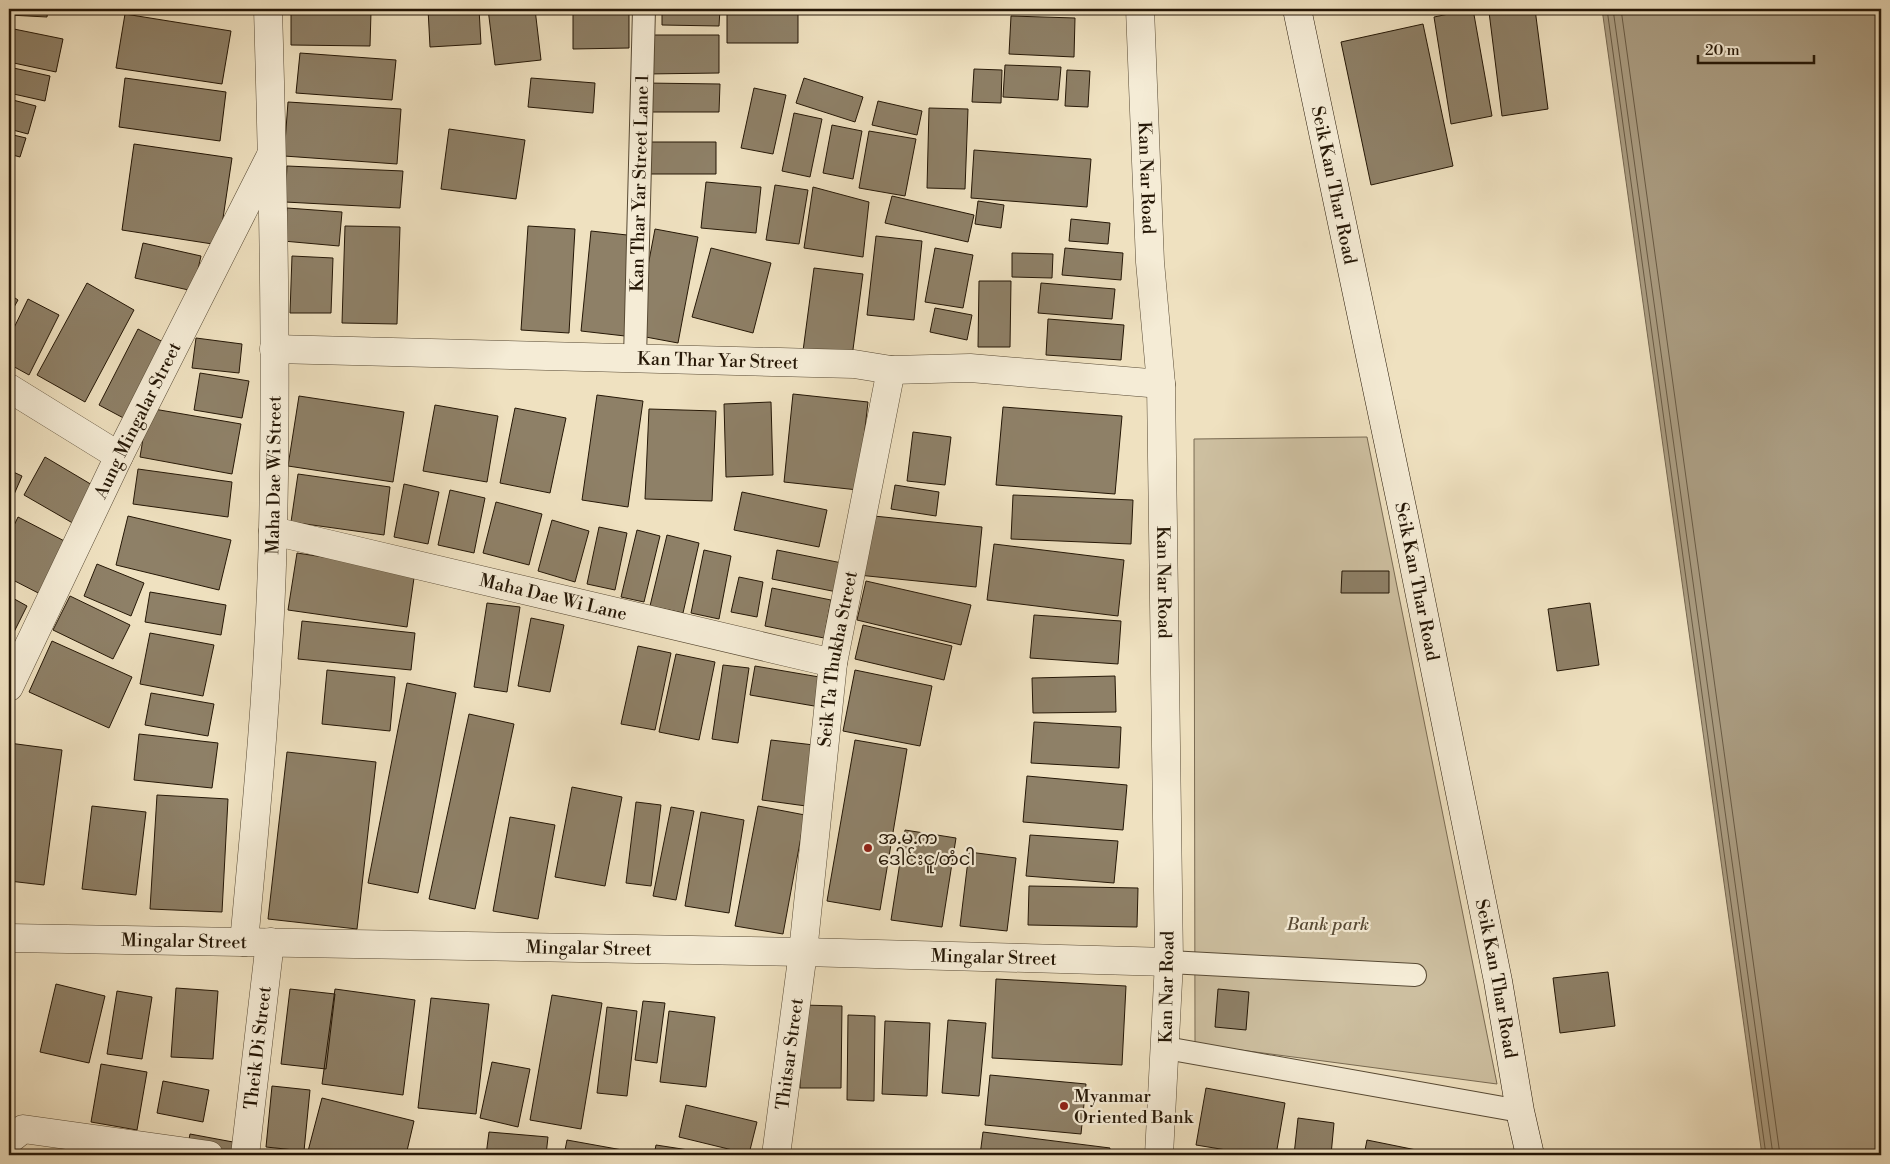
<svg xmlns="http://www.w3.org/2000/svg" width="1890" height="1164" viewBox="0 0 1890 1164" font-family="'Libre Bodoni','Noto Sans Myanmar',serif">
  <rect width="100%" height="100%" fill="#efe1c0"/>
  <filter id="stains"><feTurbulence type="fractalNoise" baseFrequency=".004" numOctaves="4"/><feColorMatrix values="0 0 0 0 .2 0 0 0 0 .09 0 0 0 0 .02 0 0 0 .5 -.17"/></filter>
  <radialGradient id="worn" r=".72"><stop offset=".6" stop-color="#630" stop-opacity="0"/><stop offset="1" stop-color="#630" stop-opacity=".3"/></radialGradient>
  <!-- green -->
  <path fill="#cdbfa0" stroke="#796b53" d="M1367 437 1497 1084 1195 1044 1194 439Z"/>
  <!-- water -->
  <path fill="#aa9c81" stroke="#756750" d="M1602 9H1881V1155H1762Z"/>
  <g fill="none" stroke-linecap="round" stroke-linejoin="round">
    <!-- shore -->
    <path stroke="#685a44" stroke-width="1" d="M1607 9 1766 1155
      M1613 9 1773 1155
      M1621 9 1780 1155"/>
  </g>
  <!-- building -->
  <path fill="#8e8067" stroke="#251706" d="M9 9H48L47 17 9 15Z
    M158 9H228V10Z
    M428 9H479L481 44 430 47Z
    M488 9H535L541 60 495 65Z
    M573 9H629V48L573 49Z
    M662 9H720L719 26 662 25Z
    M727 9H798V43H727Z
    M1473 9 1492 116 1451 124 1434 17Z
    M1510 9H1535L1548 109 1502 116 1489 12Z
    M291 12H371L370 46 291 45Z
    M125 14 231 31 222 84 116 68Z
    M1011 16 1075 18 1074 57 1009 54Z
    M1423 24 1453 166 1371 185 1341 42Z
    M9 28 63 39 56 72 9 62Z
    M646 35H719V73L646 74Z
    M300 53 396 60 392 100 296 93Z
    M1005 65 1061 67 1058 100 1003 97Z
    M9 67 50 76 45 101 9 93Z
    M974 69 1002 70 1001 103 972 102Z
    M1067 70 1090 71 1088 107 1065 106Z
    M125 78 226 92 220 141 119 127Z
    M531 78 595 83 593 113 528 107Z
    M804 78 863 97 855 122 796 103Z
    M645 83 720 84 719 112H644Z
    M754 88 786 95 773 154 741 148Z
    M9 99 36 106 28 134 9 129Z
    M878 101 922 111 917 135 872 125Z
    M288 102 401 109 397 164 284 156Z
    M929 108 968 109 965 189 927 188Z
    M794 113 822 119 810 177 782 171Z
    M832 125 862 131 853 179 823 173Z
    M449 129 525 140 516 199 441 189Z
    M869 131 916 139 905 196 859 188Z
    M9 134 26 138 20 157 9 154Z
    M650 142H716V174H650Z
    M134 144 232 158 219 245 122 230Z
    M974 150 1091 159 1087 207 971 198Z
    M287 166 403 171 400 208 285 202Z
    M706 182 761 187 756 233 701 228Z
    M775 185 808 190 799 244 766 240Z
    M813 187 869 202 863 257 804 248Z
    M892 196 974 215 968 242 885 223Z
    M978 201 1004 205 1001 228 975 224Z
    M287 208 342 212 339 246 283 241Z
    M9 217 14 218 9 242Z
    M1071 219 1110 223 1108 244 1069 241Z
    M345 226 400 227 397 324 342 323Z
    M528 226 575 229 569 333 521 330Z
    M655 229 698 237 678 343 635 335Z
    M591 231 636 236 625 336 581 331Z
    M876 236 922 241 914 320 867 315Z
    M143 243 201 256 193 291 135 278Z
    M711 248 771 263 753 333 692 317Z
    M935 248 973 255 963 308 925 302Z
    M1065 248 1123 253 1121 280 1062 275Z
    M1012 253 1053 254 1052 278 1012 277Z
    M292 256 333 258 331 313H290Z
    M814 268 863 274 852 357 803 351Z
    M979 281H1011L1010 347H978Z
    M87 283 134 310 85 402 37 375Z
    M1041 283 1115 289 1112 319 1038 313Z
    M9 294 18 300 9 316Z
    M28 299 59 315 29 375 9 364V338Z
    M935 308 972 315 967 340 930 332Z
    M1048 319 1124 325 1121 360 1046 355Z
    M138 329 169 345 131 422 99 405Z
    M196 338 242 344 239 373 192 368Z
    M200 373 249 381 242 418 194 410Z
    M793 394 868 402 858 490 784 482Z
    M597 395 643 401 628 507 582 500Z
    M299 396 404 412 393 482 288 466Z
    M771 402 773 475 726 477 724 404Z
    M435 405 498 416 487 482 423 471Z
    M1003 407 1122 416 1115 494 996 485Z
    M148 408 241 424 232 474 140 457Z
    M515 408 566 418 550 493 500 483Z
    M649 409 716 411 712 501 645 499Z
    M913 432 951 437 945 485 907 481Z
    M45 457 104 492 83 529 24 495Z
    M138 469 232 482 228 517 133 504Z
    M9 470 22 476 9 506Z
    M298 474 390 487 384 535 291 522Z
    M404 484 439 492 428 544 394 537Z
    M895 485 939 492 936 516 891 509Z
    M450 490 485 498 474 553 438 545Z
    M742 492 827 510 819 547 734 530Z
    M1013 495 1133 500 1131 544 1011 539Z
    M496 502 542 514 529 565 483 553Z
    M864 515 982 527 976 587 858 575Z
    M128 516 231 540 219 590 116 565Z
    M18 517 74 546 48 598 9 578V536Z
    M552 520 589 531 575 582 538 571Z
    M599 527 627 533 615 590 587 584Z
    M637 530 660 536 644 602 621 597Z
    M667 535 699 543 683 613 650 606Z
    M994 544 1124 560 1118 616 987 600Z
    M704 550 731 556 719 619 691 613Z
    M777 550 842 563 837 592 772 579Z
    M297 553 415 571 407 627 288 610Z
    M97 564 144 583 131 616 84 596Z
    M1342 571H1389V593H1341Z
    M739 577 763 582 757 617 731 612Z
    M866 581 971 605 961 645 857 620Z
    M772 588 831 600 824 638 765 626Z
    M150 592 226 605 221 635 145 622Z
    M9 596 27 606 9 642Z
    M70 596 130 625 113 659 53 630Z
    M487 603 520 607 507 692 474 687Z
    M1590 603 1599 665 1557 671 1548 609Z
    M1034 615 1121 621 1118 664 1030 658Z
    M531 618 564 625 550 692 518 686Z
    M302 621 415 633 411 670 298 659Z
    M863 625 952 646 944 680 855 659Z
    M150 633 214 645 203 696 140 684Z
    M52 641 132 677 109 728 29 692Z
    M638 646 671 653 655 730 621 724Z
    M676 654 715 662 699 740 659 732Z
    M723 665 749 668 738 743 712 739Z
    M755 666 825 678 820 707 750 695Z
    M327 670 395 677 390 731 322 724Z
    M855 670 932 686 920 746 843 731Z
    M1115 676 1116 712 1033 713 1032 678Z
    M407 683 456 693 418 893 368 883Z
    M151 693 214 704 208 736 145 725Z
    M469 714 514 724 475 909 429 899Z
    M1034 722 1121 727 1119 768 1031 763Z
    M139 734 218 743 212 788 134 780Z
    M771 740 814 745 806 806 762 800Z
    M855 740 907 749 880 910 827 901Z
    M9 743 62 750 44 885 9 881Z
    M287 752 376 762 357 929 268 919Z
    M1027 776 1127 785 1123 830 1023 822Z
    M572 787 622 797 605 886 555 877Z
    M157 795 228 799 222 912 150 909Z
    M636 802 661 805 651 886 626 883Z
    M92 806 146 812 136 895 82 889Z
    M758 806 805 815 783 934 735 926Z
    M671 807 694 811 676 900 653 896Z
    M701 812 744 820 729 913 685 906Z
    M510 817 555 825 538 919 493 911Z
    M905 830 956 838 942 927 891 920Z
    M1030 835 1118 841 1114 883 1026 876Z
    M969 852 1016 858 1007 931 960 926Z
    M1029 886 1138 888 1137 927 1028 925Z
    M1608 972 1615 1026 1560 1033 1553 978Z
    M996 979 1126 986 1122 1065 992 1058Z
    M56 984 105 996 89 1063 40 1052Z
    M176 988 218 991 213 1059 171 1057Z
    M290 989 335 994 326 1069 281 1064Z
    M335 989 415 1000 403 1095 322 1084Z
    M1218 989 1249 992 1246 1030 1215 1027Z
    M117 991 152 997 142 1059 107 1054Z
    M552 995 602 1003 581 1129 530 1120Z
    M431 998 489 1004 476 1114 418 1108Z
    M643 1001 665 1003 657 1063 635 1060Z
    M801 1005 842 1006 841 1088H800Z
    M607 1007 637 1011 627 1096 597 1093Z
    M669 1011 715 1017 706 1087 660 1082Z
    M848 1015 875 1016 874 1101 847 1100Z
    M948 1020 986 1023 979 1096 942 1093Z
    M885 1021 930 1023 927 1096 882 1094Z
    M492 1062 530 1069 518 1127 480 1118Z
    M101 1064 147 1072 137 1130 91 1122Z
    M990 1075 1086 1084 1081 1134 985 1125Z
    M163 1081 209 1090 203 1122 157 1113Z
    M272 1086 310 1090 304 1151 266 1147Z
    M1206 1088 1285 1103 1276 1155H1257L1196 1145Z
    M322 1098 414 1121 406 1155H307Z
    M686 1105 757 1122 749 1154 679 1137Z
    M1298 1118 1334 1123 1331 1155H1294Z
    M489 1132 548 1137 546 1155H486Z
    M983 1132 1110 1148 1109 1155H980Z
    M190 1134 233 1142 231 1155H186Z
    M567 1140 639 1153V1155H564Z
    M1367 1140 1441 1155H1364Z
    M656 1145 721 1155H654Z"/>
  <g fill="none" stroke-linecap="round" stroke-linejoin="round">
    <!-- lane casing -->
    <g stroke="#584a34" stroke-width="24">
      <g id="lane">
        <path id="s1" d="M635 358 644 9"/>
        <path d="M1169 962 1415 975"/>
        <path d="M1166 1048 1520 1111"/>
      </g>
    </g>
    <!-- street casing -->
    <g stroke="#584a34" stroke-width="29">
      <g id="street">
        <path id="s2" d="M1140 9 1150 262 1161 384 1169 962 1159 1155"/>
        <path id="s3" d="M274 349 854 364 891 370 970 368 1161 384"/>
        <path d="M9 388 119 456"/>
        <path id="s4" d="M273 531 833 663"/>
        <path id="s5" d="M9 687 119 456 270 157"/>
        <path id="s6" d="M9 938 803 952 1169 962"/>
        <path id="s7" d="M244 942C257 805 270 668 273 530 277 356 273 182 268 9"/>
        <path d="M9 1140 23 1129 209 1155"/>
        <path id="s8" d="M245 1155 270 942"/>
        <path id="s9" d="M776 1155 803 952 833 663 891 370"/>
      </g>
    </g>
    <!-- secondary casing -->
    <g stroke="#251706" stroke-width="29">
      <g id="secondary">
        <path id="s10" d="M1297 9 1408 536 1498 981 1520 1111 1530 1155"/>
      </g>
    </g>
    <!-- lane -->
    <use href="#lane" stroke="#f5ecd6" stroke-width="22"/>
    <!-- street -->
    <use href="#street" stroke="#f5ecd6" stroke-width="28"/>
    <!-- secondary -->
    <use href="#secondary" stroke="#f5ecd6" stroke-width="28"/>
  </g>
  <!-- markers -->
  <g fill="#8f2418" stroke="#f5ecd6" stroke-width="2">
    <circle cx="868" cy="848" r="5"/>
    <circle cx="1064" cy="1106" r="5"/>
  </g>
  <g text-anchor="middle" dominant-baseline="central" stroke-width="4.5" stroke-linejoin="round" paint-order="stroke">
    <!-- street labels -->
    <g font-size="18" fill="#251706" stroke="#f5ecd6">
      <text stroke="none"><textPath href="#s2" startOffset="169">Kan Nar Road</textPath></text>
      <text stroke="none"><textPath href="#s1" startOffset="175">Kan Thar Yar Street Lane 1</textPath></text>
      <text stroke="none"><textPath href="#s10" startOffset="180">Seik Kan Thar Road</textPath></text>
      <text stroke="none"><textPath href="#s3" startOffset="444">Kan Thar Yar Street</textPath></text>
      <text stroke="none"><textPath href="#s5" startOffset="296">Aung Mingalar Street</textPath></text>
      <text stroke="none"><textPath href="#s7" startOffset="468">Maha Dae Wi Street</textPath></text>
      <text stroke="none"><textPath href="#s10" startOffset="585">Seik Kan Thar Road</textPath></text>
      <text stroke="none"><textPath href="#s2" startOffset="574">Kan Nar Road</textPath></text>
      <text stroke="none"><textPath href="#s4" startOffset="288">Maha Dae Wi Lane</textPath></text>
      <text stroke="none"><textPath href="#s9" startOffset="500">Seik Ta Thukha Street</textPath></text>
      <text stroke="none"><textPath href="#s6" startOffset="175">Mingalar Street</textPath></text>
      <text stroke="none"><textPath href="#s6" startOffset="580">Mingalar Street</textPath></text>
      <text stroke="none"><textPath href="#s6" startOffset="985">Mingalar Street</textPath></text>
      <text stroke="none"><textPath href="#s10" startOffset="990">Seik Kan Thar Road</textPath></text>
      <text transform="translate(1167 987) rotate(-89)">Kan Nar Road</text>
      <text stroke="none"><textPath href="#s8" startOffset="108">Theik Di Street</textPath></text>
      <text stroke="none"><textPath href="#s9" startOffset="102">Thitsar Street</textPath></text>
    </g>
    <!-- poi labels -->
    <g font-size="18" fill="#251706" stroke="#f5ecd6" text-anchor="start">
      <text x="878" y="838">အ.မ.က<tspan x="878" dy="21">ဒေါင်းငူ/တံငါ</tspan></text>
      <text x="1074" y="1096">Myanmar<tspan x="1074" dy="21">Oriented Bank</tspan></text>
    </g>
    <!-- park labels -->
    <g font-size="18" font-style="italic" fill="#574934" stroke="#f5ecd6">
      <text x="1328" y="924">Bank park</text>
    </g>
  </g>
  <!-- margin -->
  <rect width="1890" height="1164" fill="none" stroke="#efe1c0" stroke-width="30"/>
  <rect x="10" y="10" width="1870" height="1144" fill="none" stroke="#251706" stroke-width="2.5"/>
  <rect x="15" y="15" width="1860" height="1134" fill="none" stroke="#251706"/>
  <!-- scale -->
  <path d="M1698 55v8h116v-8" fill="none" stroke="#251706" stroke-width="2.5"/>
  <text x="1705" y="55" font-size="15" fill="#251706" stroke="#f5ecd6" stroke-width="4" paint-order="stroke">20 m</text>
  <rect width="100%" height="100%" filter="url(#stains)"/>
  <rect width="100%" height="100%" fill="url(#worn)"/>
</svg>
